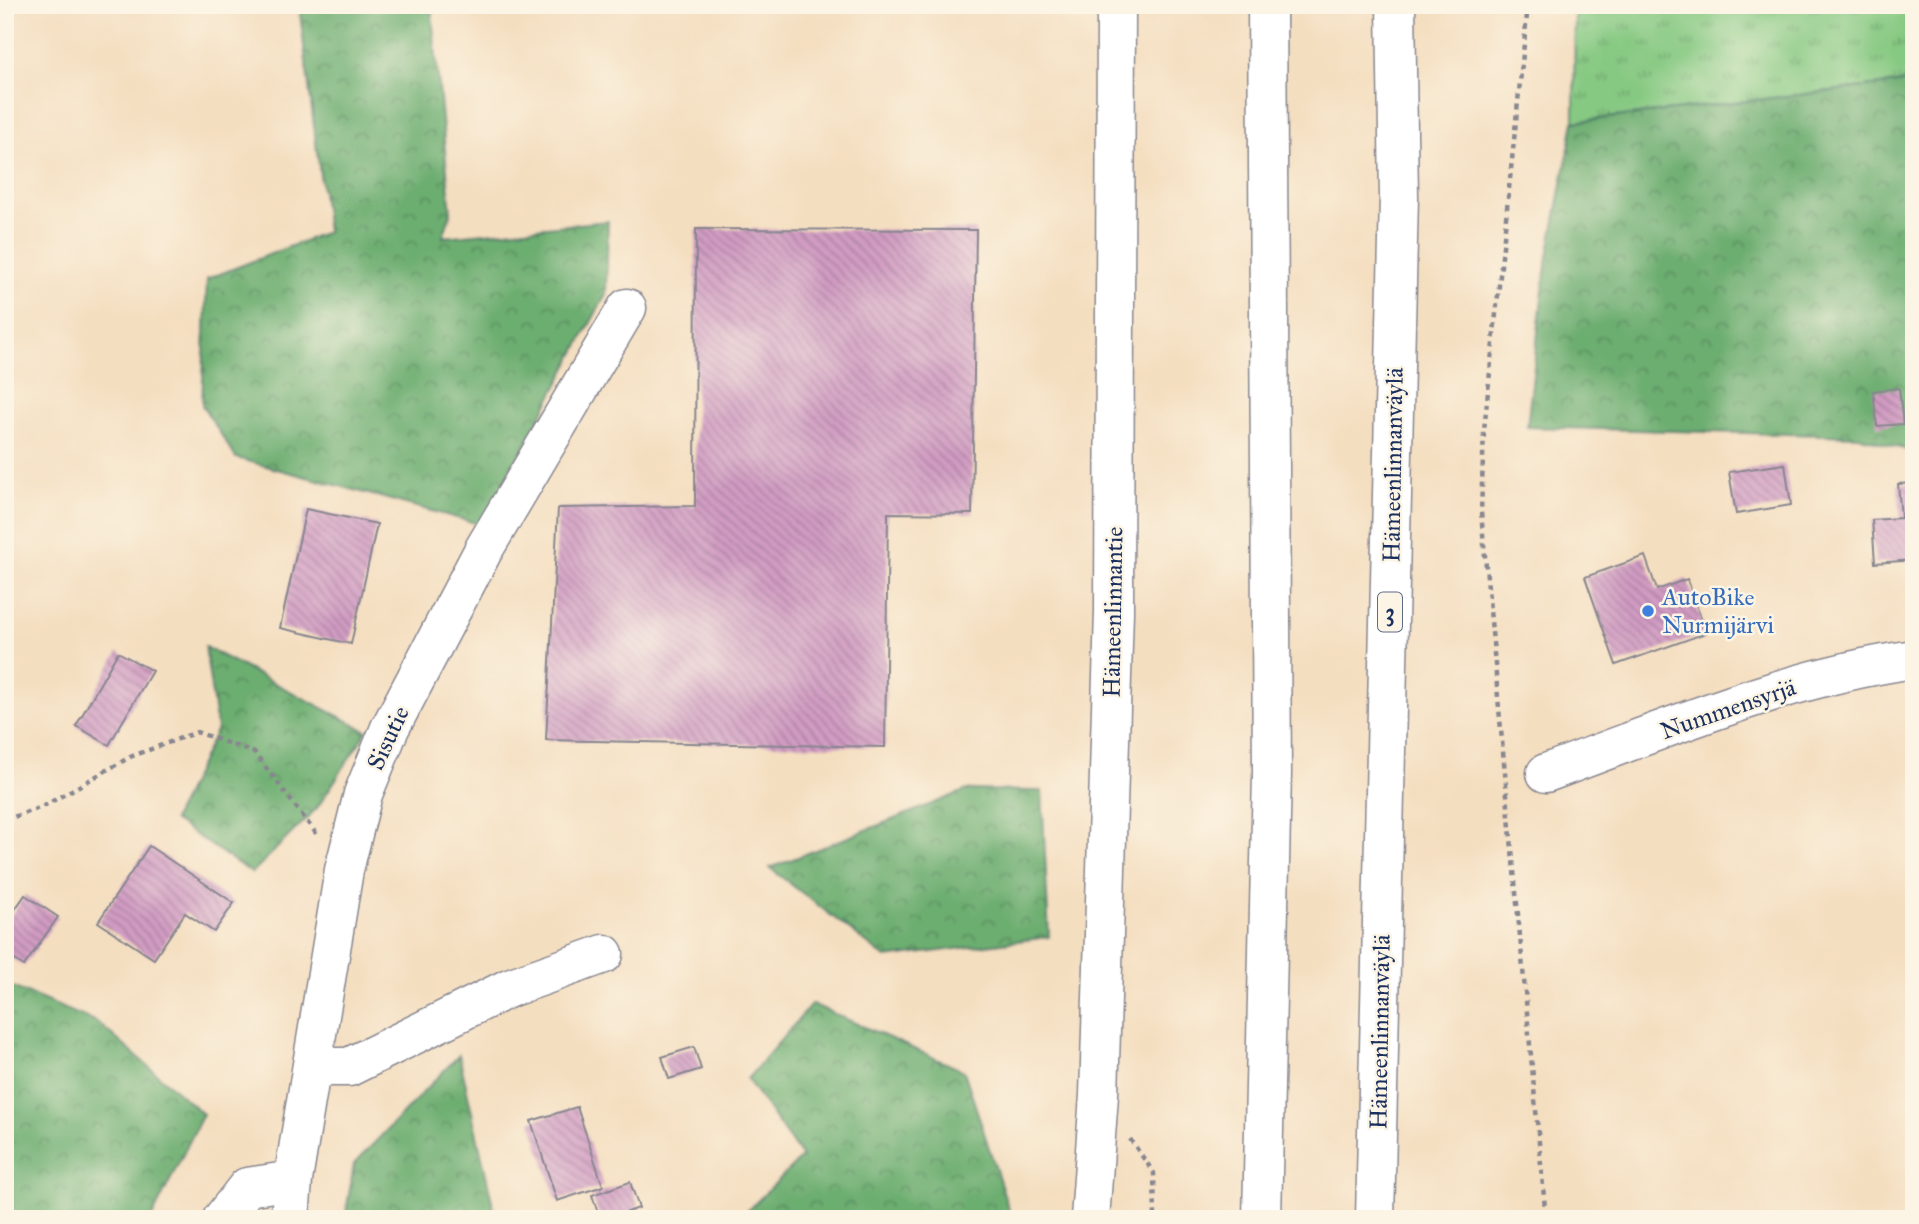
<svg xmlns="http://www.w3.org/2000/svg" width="1919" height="1224" viewBox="0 0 1919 1224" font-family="'IM FELL Great Primer',serif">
  <defs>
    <pattern id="grass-tufts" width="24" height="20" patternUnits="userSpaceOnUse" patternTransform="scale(1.75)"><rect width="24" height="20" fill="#86c982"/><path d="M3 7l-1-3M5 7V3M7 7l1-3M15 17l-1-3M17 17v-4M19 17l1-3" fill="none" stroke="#6da46e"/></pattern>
    <pattern id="forest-crowns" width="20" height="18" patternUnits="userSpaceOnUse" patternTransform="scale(1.75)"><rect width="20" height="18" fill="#6cad70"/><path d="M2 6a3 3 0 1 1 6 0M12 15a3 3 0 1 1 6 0" fill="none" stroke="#588d5f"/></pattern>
    <pattern id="building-back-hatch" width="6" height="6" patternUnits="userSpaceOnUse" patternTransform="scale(1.75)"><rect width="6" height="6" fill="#d19bc2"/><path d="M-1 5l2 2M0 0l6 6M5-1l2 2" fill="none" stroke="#a97fa1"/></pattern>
  </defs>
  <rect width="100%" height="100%" fill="#fcf5e5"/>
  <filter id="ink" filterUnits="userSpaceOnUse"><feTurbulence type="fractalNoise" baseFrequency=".0143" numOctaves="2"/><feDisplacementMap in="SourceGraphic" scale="14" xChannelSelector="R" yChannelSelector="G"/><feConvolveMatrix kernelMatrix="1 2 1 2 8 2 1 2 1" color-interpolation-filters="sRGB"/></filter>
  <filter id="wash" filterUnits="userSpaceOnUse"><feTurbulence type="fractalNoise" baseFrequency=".00686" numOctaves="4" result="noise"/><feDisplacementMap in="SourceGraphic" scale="28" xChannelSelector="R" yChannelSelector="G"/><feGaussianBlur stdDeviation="1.57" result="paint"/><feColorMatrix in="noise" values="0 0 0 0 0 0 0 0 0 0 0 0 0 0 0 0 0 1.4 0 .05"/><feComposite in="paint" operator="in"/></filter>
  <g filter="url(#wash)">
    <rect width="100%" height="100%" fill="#f4dec0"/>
    <!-- grass -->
    <path fill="url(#grass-tufts)" stroke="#507c70" stroke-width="2" d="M1575 5H1914V81L1574 122Z"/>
    <!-- forest -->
    <path fill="url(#forest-crowns)" stroke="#446e67" stroke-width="2" d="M299 5H431L451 213 443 237 608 221 606 294 483 525 236 458 202 405 207 279 327 232Z
      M1914 81V452L1858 436 1527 427 1545 272 1574 122Z
      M205 647 367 731 317 808 252 873 173 820 217 729Z
      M967 790 1042 791 1049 937 886 958 770 868Z
      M5 984 97 1022 203 1114 151 1219H5Z
      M812 1004 964 1071 1012 1219H739L802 1157 747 1079Z
      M459 1055 496 1219H345L354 1164Z"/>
    <g id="blocks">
      <!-- building -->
      <path fill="url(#building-back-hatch)" d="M696 229 976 230 972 514 888 513 885 747 546 740 558 508 695 506Z
        M1899 388 1903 424 1877 426 1873 391Z
        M1785 464 1791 505 1736 514 1729 472Z
        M1914 483V560L1875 563 1872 520 1901 518 1898 484Z
        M306 509 377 524 351 644 280 628Z
        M1645 556 1657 590 1687 579 1706 633 1616 665 1585 577Z
        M118 652 152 671 109 745 76 726Z
        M149 846 234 903 214 932 185 913 154 959 98 922Z
        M25 895 58 917 24 966 5 954V924Z
        M694 1047 701 1069 669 1079 662 1057Z
        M577 1107 603 1186 557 1201 531 1121Z
        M630 1182 639 1208 608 1219H600L592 1195Z"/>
    </g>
  </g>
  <g filter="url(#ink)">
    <use href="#blocks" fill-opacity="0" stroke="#88868f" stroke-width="2"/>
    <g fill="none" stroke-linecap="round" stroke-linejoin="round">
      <!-- minor casing -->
      <g stroke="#88868f" stroke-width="41">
        <path id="minor" d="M1546 773C1666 729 1787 677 1914 659
          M312 1067H349L509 988 604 954
          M222 1219 247 1187 293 1180
          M290 1219 293 1180 344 870 363 794 390 728 484 549 627 308"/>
      </g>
      <!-- major casing -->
      <g stroke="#88868f" stroke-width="41">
        <path id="major" d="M1090 1219 1099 1095 1114 612 1116 5"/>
      </g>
      <!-- highway casing -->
      <g stroke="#88868f" stroke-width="41">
        <path id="highway" d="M1262 1219 1272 773 1267 5
          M1375 1219 1399 197 1396 5"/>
      </g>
      <!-- path -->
      <path stroke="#88868f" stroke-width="4.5" stroke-dasharray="5 5" stroke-linecap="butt" d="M1528 5 1484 430 1481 512 1546 1219
        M5 820 42 807 130 757 197 732 255 753 318 836
        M1130 1139 1154 1173 1155 1219
        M1905 1219 1914 1209"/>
      <!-- minor -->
      <use href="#minor" stroke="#fff" stroke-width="38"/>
      <!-- major -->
      <use href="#major" stroke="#fff" stroke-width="38"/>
      <!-- highway -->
      <use href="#highway" stroke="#fff" stroke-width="38"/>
    </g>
  </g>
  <!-- markers -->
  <circle fill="#3f7fe0" stroke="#fcf5e5" stroke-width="2.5" cx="1648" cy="611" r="7"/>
  <g text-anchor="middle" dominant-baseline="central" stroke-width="5" stroke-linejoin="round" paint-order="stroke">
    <!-- shield labels -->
    <rect fill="#fcf5e5" stroke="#5e6a86" stroke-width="2" x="1378" y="592.5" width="24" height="39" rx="5"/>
    <g font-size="23" font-weight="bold" fill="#1b2f5e">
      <text x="1390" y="612">3</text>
    </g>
    <!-- street labels -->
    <g font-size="24" fill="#1b2f5e" stroke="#fcf5e5">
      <text transform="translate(1393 465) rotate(-89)">Hämeenlinnanväylä</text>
      <text transform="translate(1113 612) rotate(-89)">Hämeenlinnantie</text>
      <text transform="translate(1728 709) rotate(-19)">Nummensyrjä</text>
      <text transform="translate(388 738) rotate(-65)">Sisutie</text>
      <text transform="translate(1380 1032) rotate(-89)">Hämeenlinnanväylä</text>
    </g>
    <!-- shop labels -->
    <g font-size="24" fill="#366cbe" stroke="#fcf5e5" text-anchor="start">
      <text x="1662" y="597">AutoBike<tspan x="1662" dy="28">Nurmijärvi</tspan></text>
    </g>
  </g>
  <!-- margin -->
  <rect width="1919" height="1224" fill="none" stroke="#fcf5e5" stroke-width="28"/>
</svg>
